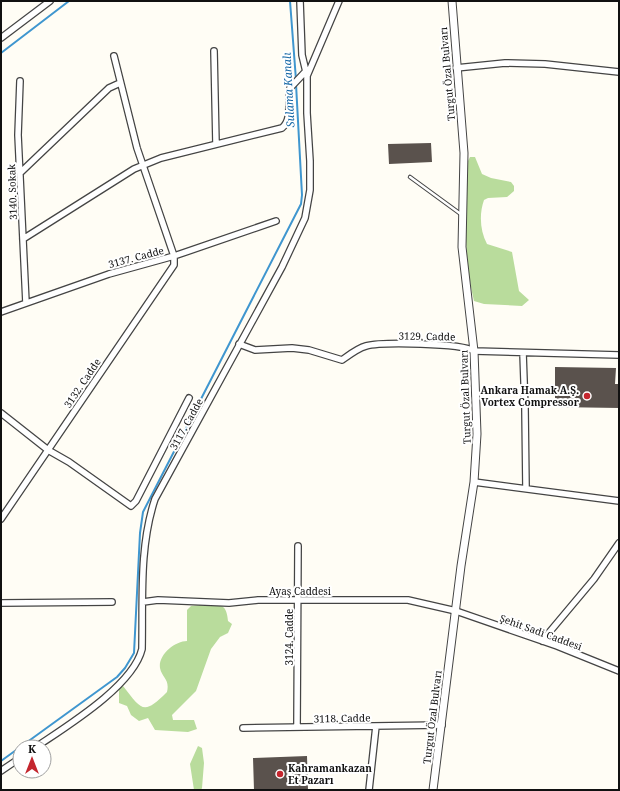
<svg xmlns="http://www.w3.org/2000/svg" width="620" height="791" viewBox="0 0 620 791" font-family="'Noto Serif',serif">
  <rect width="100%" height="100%" fill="#fffdf5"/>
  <!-- forest -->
  <path fill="#b9dc9c" d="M470 157H475L482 174 491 178 511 182 514 186V191L507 197 488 198 484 200C479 214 480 231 487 244L512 252 519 291 529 300 522 306 484 304 474 301C463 256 465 207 468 161Z
    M200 605C216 608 226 598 228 621L232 624 228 633 220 637 211 649 196 691 172 715 173 720H194L197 729 188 732 155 730 148 718 139 721 131 715 127 706 119 703V689L123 686C142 710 143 716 167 692 170 679 162 678 160 668 158 655 175 641 187 641V610L191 606Z
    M198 746 202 748 204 763 202 788 201 790H194L190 764Z"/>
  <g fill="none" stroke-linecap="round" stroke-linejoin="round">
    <!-- stream -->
    <path stroke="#3f96cf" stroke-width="2" d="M290 1 296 80
      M1 53 69 1
      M1 761 117 677 125 668 134 653 140 533 143 512 301 204 302 195 296 84"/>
  </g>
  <!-- building -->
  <path fill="#5a524d" d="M431 143 432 162 389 164 388 144Z
    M555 367 616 368 615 384H619V408L555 407Z
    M307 756 308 790H254L253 758Z"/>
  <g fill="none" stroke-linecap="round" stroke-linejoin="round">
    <!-- service casing -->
    <g stroke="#444" stroke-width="4.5">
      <path id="service" d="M410 177 462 215"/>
    </g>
    <!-- minor casing -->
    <g stroke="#444" stroke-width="8">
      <path id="minor" d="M1 38 50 1
        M214 51 216 144
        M456 68 505 63 545 64 619 72
        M307 76 339 1
        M20 81 18 135 26 303
        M20 173 109 88 120 83
        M23 239 134 169 161 158 282 128C293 119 287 100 290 88L306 71
        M1 312 109 274 174 256 276 221
        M239 344 255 350 292 348 309 350 342 360C349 355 358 348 366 346 381 342 461 343 474 351L619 355
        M523 353 525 409 526 488
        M1 413 48 450 69 462 131 506 136 501 189 398
        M474 482 619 501
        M1 519 174 265V256L137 148 114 56
        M143 602 158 600 229 603 258 600H408L456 611 557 646 619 671
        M1 603 112 602
        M542 641 594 579 619 543
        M297 727 298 546
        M243 728 442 725
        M36 747C67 726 133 686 142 649 143 599 139 547 155 499L282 267 305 218 310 190V161L307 113V76L302 55 300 1
        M1 771 20 758
        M369 790 376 726"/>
    </g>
    <!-- tertiary casing -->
    <g stroke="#444" stroke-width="9">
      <path id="tertiary" d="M433 790 461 566 474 482 477 434 474 351 462 247 464 153 452 1"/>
    </g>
    <!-- service -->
    <use href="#service" stroke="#fff" stroke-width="2.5"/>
    <!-- minor -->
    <use href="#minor" stroke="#fff" stroke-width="5.5"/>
    <!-- tertiary -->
    <use href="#tertiary" stroke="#fff" stroke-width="7"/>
  </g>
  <!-- markers -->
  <g fill="#c4262e" stroke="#fff" stroke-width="1.5">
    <circle cx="587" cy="396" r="4"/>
    <circle cx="280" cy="774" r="4"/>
  </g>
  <g text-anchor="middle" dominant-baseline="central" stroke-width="4" stroke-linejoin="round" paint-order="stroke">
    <!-- street labels -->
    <g font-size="10" fill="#111" stroke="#fff">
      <text transform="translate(447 74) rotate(-95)">Turgut Özal Bulvarı</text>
      <text transform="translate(12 192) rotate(-92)">3140. Sokak</text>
      <text transform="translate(136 257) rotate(-15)">3137. Cadde</text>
      <text transform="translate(427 336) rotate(1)">3129. Cadde</text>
      <text transform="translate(82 383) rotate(-56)">3132. Cadde</text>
      <text transform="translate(465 397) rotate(-92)">Turgut Özal Bulvarı</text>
      <text transform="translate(186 424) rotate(-61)">3117. Cadde</text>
      <text x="300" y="591">Ayaş Caddesi</text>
      <text transform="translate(541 632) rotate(20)">Şehit Sadi Caddesi</text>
      <text transform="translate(289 637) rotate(-90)">3124. Cadde</text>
      <text transform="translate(432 717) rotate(-83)">Turgut Özal Bulvarı</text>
      <text transform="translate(342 718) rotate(-1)">3118. Cadde</text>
    </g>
    <!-- poi labels -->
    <g font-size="10" font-weight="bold" fill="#111" stroke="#fff" text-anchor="end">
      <text x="579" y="390">Ankara Hamak A.Ş.<tspan x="579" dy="12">Vortex Compressor</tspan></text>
      <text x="288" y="768" text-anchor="start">Kahramankazan<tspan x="288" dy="12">Et Pazarı</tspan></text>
    </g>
    <!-- water labels -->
    <g font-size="11" font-style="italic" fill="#1768a6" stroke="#fff">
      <text transform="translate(288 90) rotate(-93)">Sulama Kanalı</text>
    </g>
  </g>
  <!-- border -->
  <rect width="620" height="791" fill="none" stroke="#111111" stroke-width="4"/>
  <!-- north arrow -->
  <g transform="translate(32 759)"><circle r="19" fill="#ffffff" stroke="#a0a0a0"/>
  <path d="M0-3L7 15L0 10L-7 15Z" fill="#c4262e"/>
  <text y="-6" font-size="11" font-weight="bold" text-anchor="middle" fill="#111111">K</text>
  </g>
</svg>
